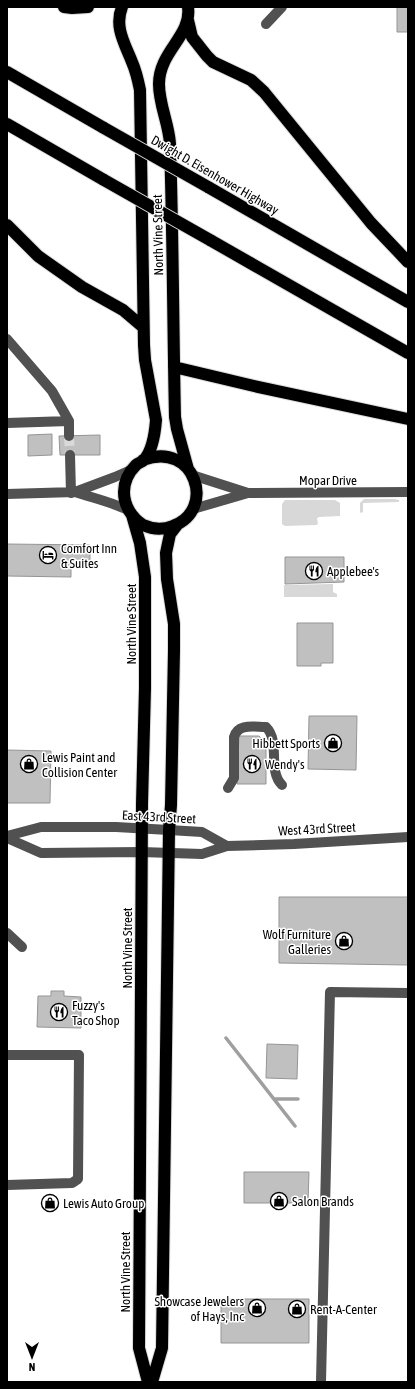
<svg xmlns="http://www.w3.org/2000/svg" width="415" height="1389" viewBox="0 0 415 1389" font-family="'Asap Condensed',sans-serif">
  <rect width="100%" height="100%" fill="#fff"/>
  <!-- green -->
  <path fill="#d8d8d8" d="M364 499H395L399 500V502L363 503V512L361 513 360 512V503Z
    M285 500H335L340 503V516L319 517 317 518 318 524 316 525 285 526 282 524V504Z
    M333 584V592L337 594V597H284V585Z"/>
  <g fill="none" stroke-linecap="round" stroke-linejoin="round">
    <!-- stream -->
    <path stroke="#9f9f9f" stroke-width="3.5" d="M226 1038 295 1126
      M274 1099H298"/>
  </g>
  <!-- building -->
  <path fill="#c0c0c0" stroke="#959595" d="M397 7H408V32H397Z
    M52 434V455L28 456V435Z
    M100 435V455H60L59 436Z
    M7 544 90 545V565H71V577L7 576Z
    M285 557H344V582L285 584Z
    M297 623H333V663H321V666H297Z
    M309 716H357L356 770 308 769Z
    M239 736H259L266 743V784H237Z
    M7 750 51 751 50 803H7Z
    M279 897H408V965L279 963Z
    M51 991H64V996L81 997V1028L37 1027 38 996H51Z
    M267 1044 298 1045 297 1079 266 1078Z
    M244 1172H309L308 1203H244Z
    M221 1299H309V1343H221Z"/>
  <g fill="none" stroke-linecap="round" stroke-linejoin="round">
    <!-- minor-tunnel -->
    <path stroke="#d9d9d9" stroke-width="10" stroke-dasharray="10 5" stroke-linecap="butt" d="M69 436 70 455"/>
    <!-- highway casing -->
    <g stroke="#dbdbdb" stroke-width="14">
      <path id="highway" d="M64 7 72 8 88 7
        M122 7C114 27 125 44 132 62 136 71 138 80 140 90L144 345 145 360 156 420C155 433 153 450 144 460 142 462 138 463 136 465 129 472 124 482 124 492 124 506 132 518 143 525 152 529 163 530 173 526 217 510 195 440 143 460
        M188 7C192 36 159 51 159 84 159 105 169 124 170 144 173 235 173 326 175 417L177 429 188 469
        M188 20 192 37 207 56 213 62 251 80 264 92 371 223 408 262
        M7 72 104 128
        M7 124 104 180
        M208 187 408 302
        M7 225 38 256 82 287 123 310 143 327
        M210 240 408 353
        M174 367 254 386 408 419
        M132 515 140 543 145 577V688L142 804 139 1348 148 1382
        M152 1382 162 1348 169 830 171 805 174 650V624L167 579 166 553 170 534 177 525"/>
    </g>
    <!-- minor -->
    <path stroke="#515151" stroke-width="10" d="M266 24 282 7
      M7 339 52 391 69 421V436
      M7 423 69 421
      M70 455 71 493
      M192 475 248 493
      M75 492C93 498 111 502 128 510
      M7 494 75 492 115 477 133 469
      M193 509 248 493 408 492
      M228 788 234 778V737C238 723 254 727 266 727 281 742 267 770 282 785
      M7 836 41 827H116L169 830 202 832 227 846
      M7 838 41 853 141 852 202 854 227 846 294 844 408 837
      M7 933 22 947
      M7 1055H79L78 1179 72 1183 7 1185
      M321 1382 330 992 408 993"/>
    <!-- highway -->
    <use href="#highway" stroke="#000" stroke-width="12"/>
    <!-- highway-bridge casing -->
    <g stroke="#dbdbdb" stroke-width="14" stroke-linecap="butt">
      <path id="highway-bridge" d="M104 128 208 187
        M104 180 210 240"/>
    </g>
    <!-- highway-bridge -->
    <use href="#highway-bridge" stroke="#000" stroke-width="12"/>
  </g>
  <!-- icons -->
  <defs>
    <g id="hotel-ring" transform="scale(0.9)"><circle r="9.5" fill="#fff" stroke="#000" stroke-width="1.5"/><path d="M-6-4.5h1.5V1H6V5H4.5V3h-9V5H-6ZM-4 0a1.8 1.8 0 1 1 3.6 0ZM.5 0V-2.5h3Q6-2.5 6 0Z" fill="#000"/></g>
    <g id="restaurant-ring" transform="scale(0.9)"><circle r="9.5" fill="#fff" stroke="#000" stroke-width="1.5"/><path d="M-5-6h1v4h1v-4h1v4h1v-4h1v5L-1.5 .5V6h-2V.5L-5-1ZM5-6V6H3V1.5H1.5Q1.5-4 5-6Z" fill="#000"/></g>
    <g id="shop-ring" transform="scale(0.9)"><circle r="9.5" fill="#fff" stroke="#000" stroke-width="1.5"/><path d="M-5-2.5h2.3a2.7 3.5 0 0 1 5.4 0H5L5.5 6h-11ZM-1.5-2.5h3a1.5 2.3 0 0 0-3 0Z" fill="#000"/></g>
  </defs>
  <g fill-rule="evenodd">
    <use href="#hotel-ring" x="48" y="555"/>
    <use href="#restaurant-ring" x="314" y="571"/>
    <use href="#shop-ring" x="333" y="743"/>
    <use href="#shop-ring" x="29" y="764"/>
    <use href="#restaurant-ring" x="252" y="764"/>
    <use href="#shop-ring" x="344" y="941"/>
    <use href="#restaurant-ring" x="59" y="1012"/>
    <use href="#shop-ring" x="279" y="1201"/>
    <use href="#shop-ring" x="50" y="1203"/>
    <use href="#shop-ring" x="257" y="1308"/>
    <use href="#shop-ring" x="297" y="1309"/>
  </g>
  <g text-anchor="middle" dominant-baseline="central" stroke-width="3" stroke-linejoin="round" paint-order="stroke">
    <!-- street labels -->
    <g font-size="13" fill="#000" stroke="#fff">
      <text transform="translate(215 175) rotate(30)">Dwight D. Eisenhower Highway</text>
      <text transform="translate(158 235) rotate(-91)">North Vine Street</text>
      <text x="328" y="480">Mopar Drive</text>
      <text transform="translate(131 624) rotate(-90)">North Vine Street</text>
      <text transform="translate(159 817) rotate(3)">East 43rd Street</text>
      <text transform="translate(317 829) rotate(-3)">West 43rd Street</text>
      <text transform="translate(127 948) rotate(-90)">North Vine Street</text>
      <text transform="translate(125 1272) rotate(-90)">North Vine Street</text>
    </g>
    <!-- poi labels -->
    <g font-size="13" fill="#000" stroke="#fff" text-anchor="start">
      <text x="61" y="548">Comfort Inn<tspan x="61" dy="15">&amp; Suites</tspan></text>
      <text x="327" y="571">Applebee's</text>
      <text x="320" y="743" text-anchor="end">Hibbett Sports</text>
      <text x="42" y="757">Lewis Paint and<tspan x="42" dy="15">Collision Center</tspan></text>
      <text x="265" y="764">Wendy's</text>
      <text x="331" y="934" text-anchor="end">Wolf Furniture<tspan x="331" dy="15">Galleries</tspan></text>
      <text x="72" y="1005">Fuzzy's<tspan x="72" dy="15">Taco Shop</tspan></text>
      <text x="292" y="1201">Salon Brands</text>
      <text x="63" y="1203">Lewis Auto Group</text>
      <text x="244" y="1301" text-anchor="end">Showcase Jewelers<tspan x="244" dy="15">of Hays, Inc</tspan></text>
      <text x="310" y="1309">Rent-A-Center</text>
    </g>
  </g>
  <!-- border -->
  <rect width="415" height="1389" fill="none" stroke="#000000" stroke-width="16"/>
  <!-- north arrow -->
  <g transform="translate(32 1357) rotate(180)" stroke="#ffffff" stroke-width="3" paint-order="stroke">
  <path d="M0-3L7 15L0 10L-7 15Z" fill="#000000"/>
  <text y="-6" font-size="11" font-weight="bold" text-anchor="middle" fill="#000000">N</text>
  </g>
</svg>
